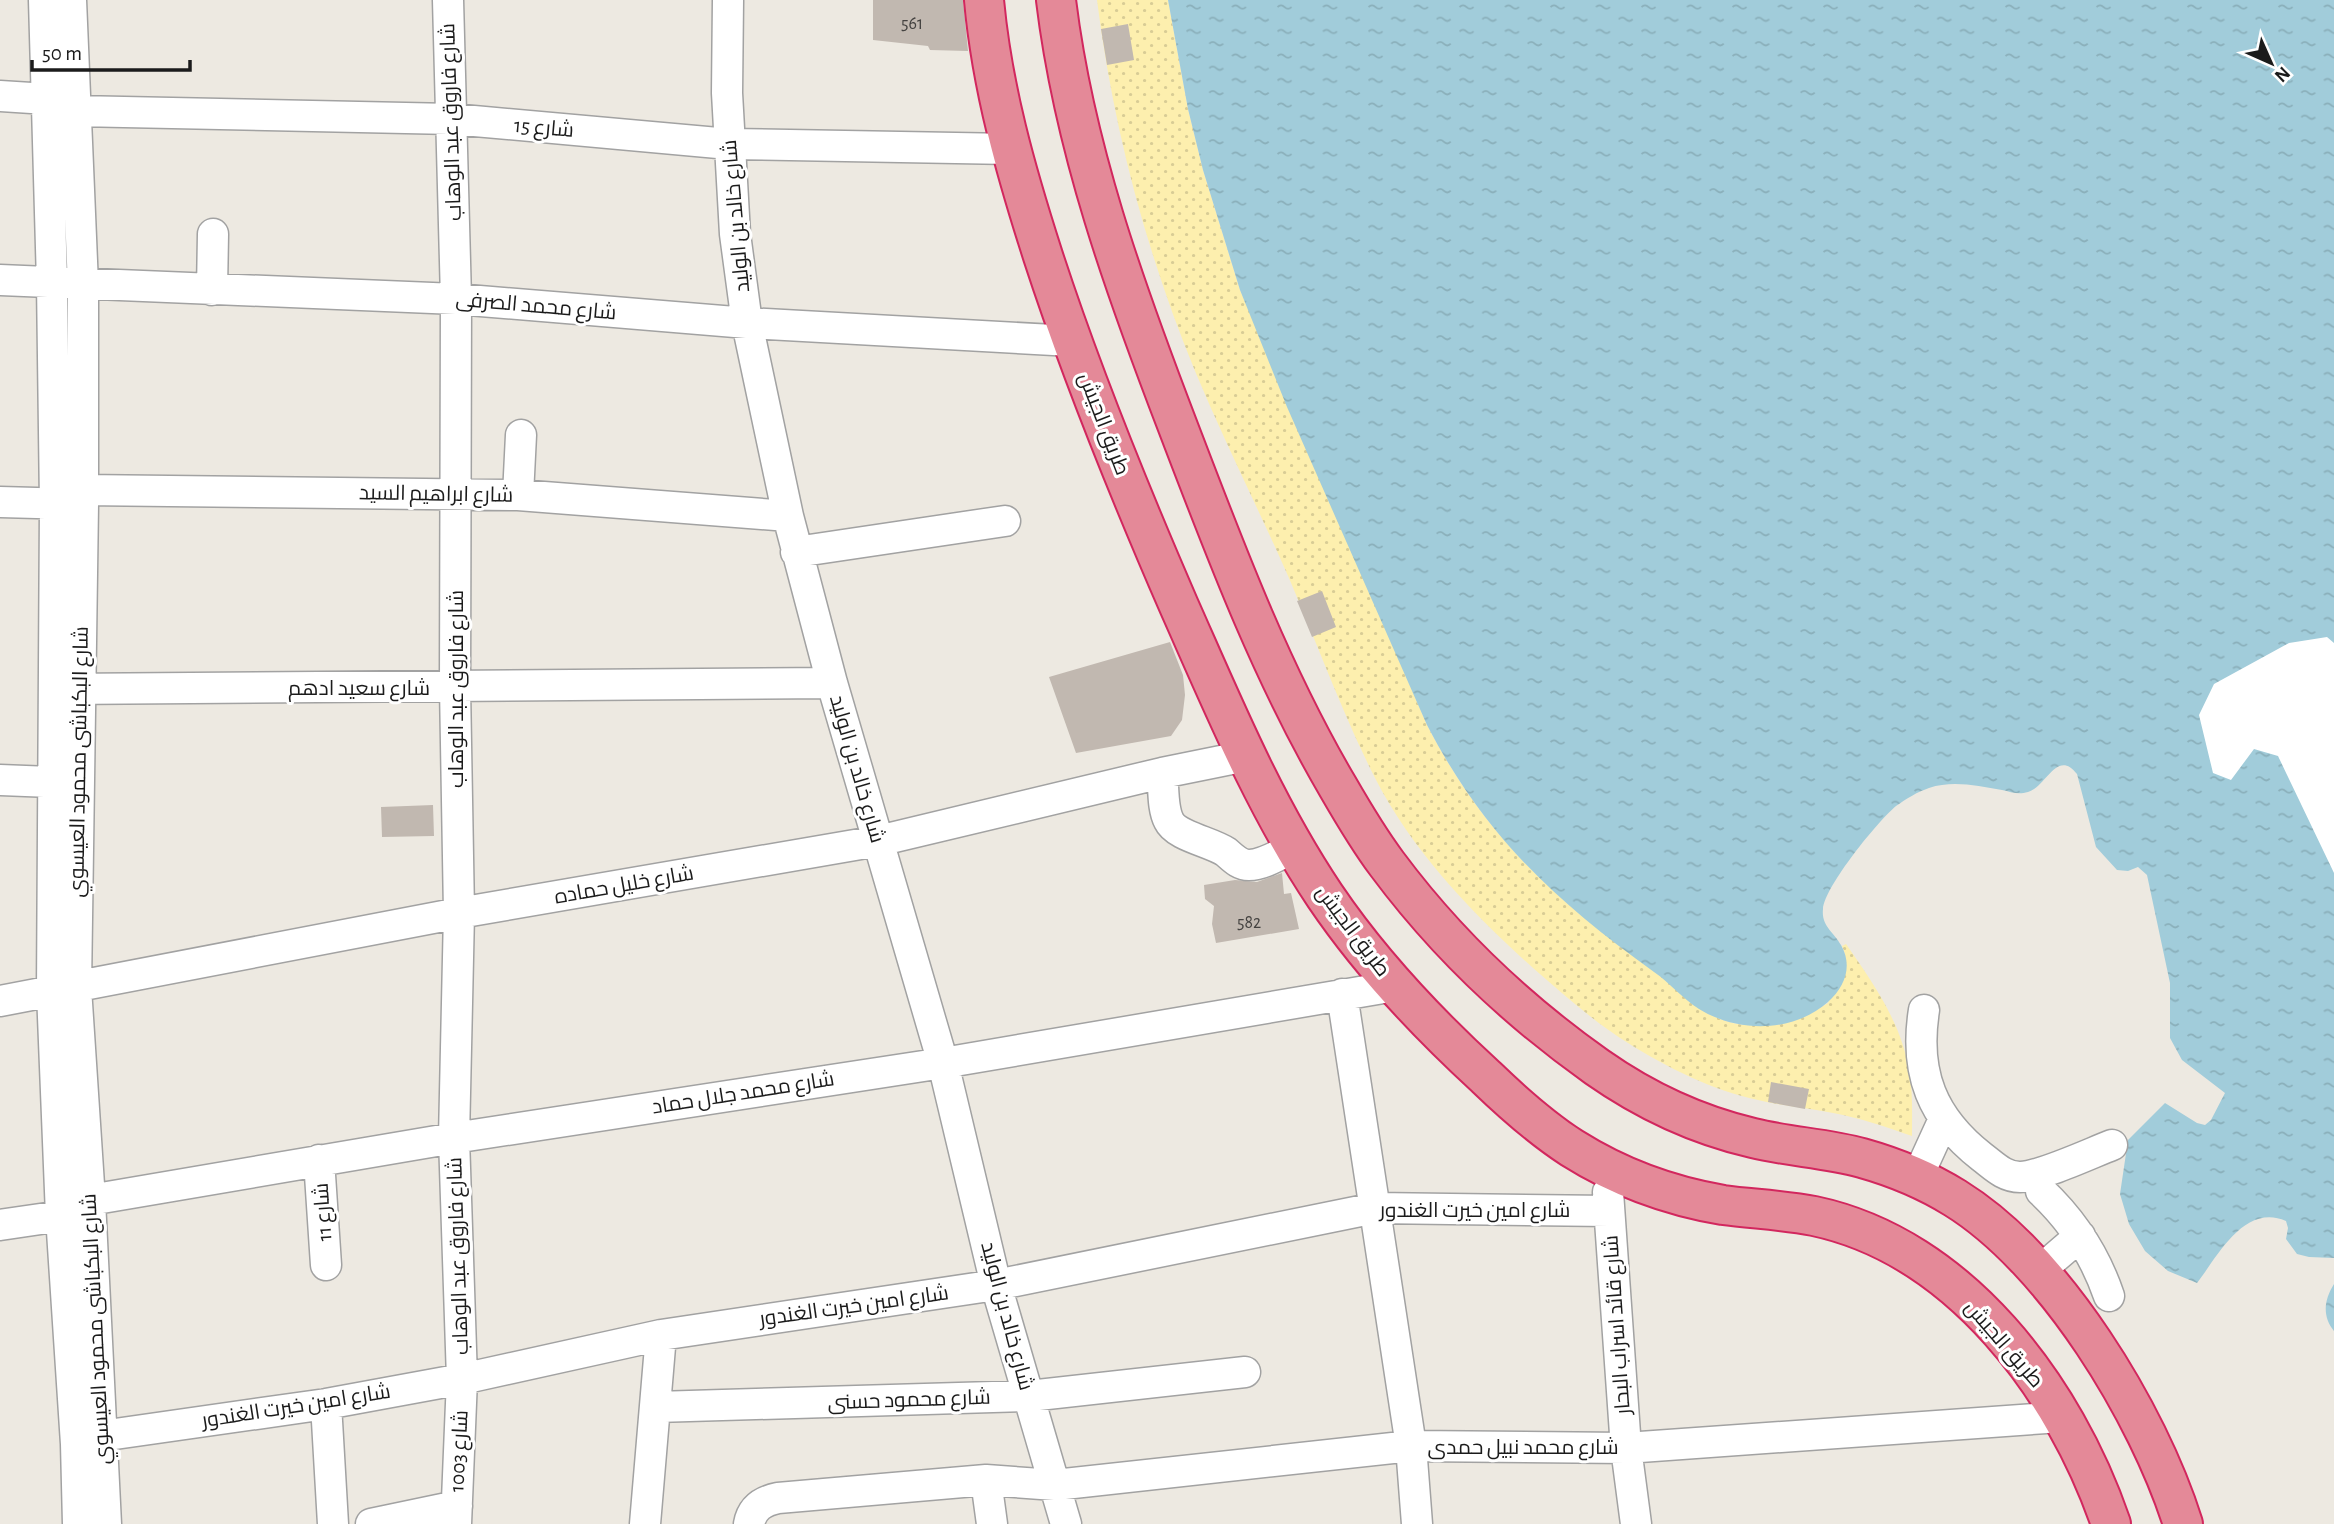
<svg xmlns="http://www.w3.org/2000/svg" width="2334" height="1524" viewBox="0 0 2334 1524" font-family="'Alegreya Sans',Cairo,sans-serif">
  <defs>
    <pattern id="sand-dots" width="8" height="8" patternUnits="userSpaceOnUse" patternTransform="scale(1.75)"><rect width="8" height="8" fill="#fdefae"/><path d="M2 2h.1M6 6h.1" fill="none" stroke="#d8cc95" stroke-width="1.8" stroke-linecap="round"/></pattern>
    <pattern id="water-ripples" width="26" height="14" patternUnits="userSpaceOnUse" patternTransform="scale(1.75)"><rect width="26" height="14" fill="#a1ccda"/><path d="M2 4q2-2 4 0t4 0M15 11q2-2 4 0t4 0" fill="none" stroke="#8aafba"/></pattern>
  </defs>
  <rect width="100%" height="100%" fill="#ede9e1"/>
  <!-- sand -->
  <path fill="url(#sand-dots)" d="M1097 0H1168L1188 109 1203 170 1240 290 1427 725C1487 841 1558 901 1661 976 1683 993 1699 1013 1726 1021 1758 1032 1801 1020 1828 1003L1845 954 1842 946 1846 944C1873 983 1901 1022 1909 1070 1913 1092 1912 1114 1912 1136 1886 1127 1860 1118 1833 1113 1808 1108 1783 1106 1758 1100 1712 1090 1668 1068 1628 1043 1594 1022 1563 994 1533 968 1472 913 1413 852 1375 778 1337 703 1311 625 1276 549 1249 490 1220 431 1195 371 1146 252 1113 127 1097 0Z"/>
  <!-- water -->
  <path fill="url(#water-ripples)" d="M1168 0H2334V1258L2309 1257 2297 1254 2286 1239 2288 1228 2286 1221C2244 1203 2218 1256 2197 1283L2168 1271 2145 1251 2129 1224 2120 1194 2128 1140 2165 1103 2197 1123 2205 1125 2211 1120 2225 1093 2182 1060 2170 1038V983L2147 875 2138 867 2128 871 2117 870 2096 847 2077 774C2057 748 2046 787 2028 792 2018 795 2011 792 2002 790 1978 786 1953 780 1929 788 1917 792 1906 799 1896 806 1878 821 1825 886 1823 909 1821 926 1834 932 1841 945 1853 966 1845 987 1828 1002 1793 1033 1738 1033 1699 1009 1683 999 1670 983 1654 972 1555 901 1484 835 1427 725L1287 407 1240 290 1203 170 1188 109Z
    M2334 1284V1331C2322 1316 2324 1300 2334 1284Z"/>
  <!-- pier -->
  <path fill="#fff" d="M2327 637 2334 643V873L2278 756 2254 749 2231 780 2213 773 2199 715 2214 684 2289 643Z"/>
  <!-- building -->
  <path fill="#c1b8b0" d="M873 0H963L968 51 930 50 928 46 873 40Z
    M1128 24 1134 60 1107 65 1101 29Z
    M1322 591 1336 627 1312 637 1297 601Z
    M1170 642 1183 675 1185 695 1182 720 1171 736 1076 753 1049 677Z
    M433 805 434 836 382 837 381 807Z
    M1282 873 1284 894 1291 893 1299 929 1216 943 1212 924 1214 906 1205 899 1204 885 1235 880 1257 882Z
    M1771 1082 1809 1089 1805 1109 1768 1102Z"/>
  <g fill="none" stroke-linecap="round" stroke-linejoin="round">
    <!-- minor casing -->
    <g stroke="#a2a2a2" stroke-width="33">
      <path id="minor" d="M44 0 52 283 55 504 52 992 61 1216 76 1444 78 1524
        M71 0 83 285V504L76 988 90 1200 106 1524
        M448 0 456 299 455 687 459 913 454 1138 462 1379 456 1524
        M728 0 727 93 735 234 747 323 788 516 832 683 943 1063 996 1285 1066 1524
        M0 96 47 99
        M76 111 452 119 729 144 1011 149
        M0 280 456 299 747 323 1072 341
        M212 290 213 234
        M83 490 518 495 788 516
        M518 495 521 435
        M0 502 73 504
        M796 552 1005 521
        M62 689 832 683
        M1162 773C1164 787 1162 808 1169 821 1176 836 1211 842 1226 852 1233 858 1239 865 1249 865 1264 865 1282 853 1295 847
        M0 780 51 782
        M1342 994 1411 1446 1417 1524
        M0 1001 459 913 878 841 1162 773 1246 756
        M1924 1010C1914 1073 1932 1118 1982 1157 1994 1166 2004 1177 2020 1177 2040 1177 2091 1153 2112 1145
        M319 1160 326 1265
        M1917 1178 1944 1119
        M2041 1191C2073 1221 2095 1255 2109 1296
        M1608 1192 1626 1448 1636 1524
        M90 1200 454 1138 943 1063 1395 986
        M0 1225 61 1216
        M2038 1272 2080 1236
        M326 1404 333 1524
        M656 1407 1029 1396 1245 1372
        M101 1436 326 1404 462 1379 661 1335 996 1285 1375 1208 1609 1211
        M986 1480 992 1524
        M371 1524 457 1506
        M645 1524 661 1335
        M749 1524C752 1508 763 1501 778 1498L986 1480 1055 1485 1411 1446 1626 1448 2061 1417"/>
    </g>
    <!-- highway casing -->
    <g stroke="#d2275e" stroke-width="42">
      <path id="highway" d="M984 0C992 88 1016 172 1043 256 1082 376 1129 491 1179 606 1223 705 1264 805 1325 896 1371 964 1426 1022 1486 1077 1513 1103 1541 1128 1572 1148 1618 1177 1670 1196 1723 1205 1753 1209 1784 1210 1814 1216 1960 1247 2065 1389 2111 1524
        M1056 0C1074 148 1125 289 1178 427 1225 550 1271 673 1338 787 1353 813 1369 840 1387 864 1445 942 1518 1011 1597 1067 1644 1100 1697 1125 1753 1138 1789 1147 1826 1148 1862 1158 1894 1167 1926 1180 1955 1198 2055 1260 2148 1413 2183 1524"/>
    </g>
    <!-- minor -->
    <use href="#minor" stroke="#fff" stroke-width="30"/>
    <!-- highway -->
    <use href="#highway" stroke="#e48998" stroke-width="38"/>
  </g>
  <g text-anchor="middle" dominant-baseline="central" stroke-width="6" stroke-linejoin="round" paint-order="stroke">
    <!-- number labels -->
    <g font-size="18" fill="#444240">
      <text x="912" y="24">561</text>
      <text x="1249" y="923">582</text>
    </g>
    <!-- street labels -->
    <g font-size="21" fill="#1b1b1b" stroke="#fff">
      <text transform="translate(451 122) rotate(-92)">شارع فاروق عبد الوهاب</text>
      <text transform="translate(544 128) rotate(5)">شارع 15</text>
      <text transform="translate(736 216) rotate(-95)">شارع خالد بن الوليد</text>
      <text transform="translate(536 306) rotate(5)">شارع محمد الصرفى</text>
      <text transform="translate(1104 424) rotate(69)">طريق الجيش</text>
      <text transform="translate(436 494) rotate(1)">شارع ابراهيم السيد</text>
      <text x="359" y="688">شارع سعيد ادهم</text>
      <text transform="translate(456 689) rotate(-90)">شارع فاروق عبد الوهاب</text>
      <text transform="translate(79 762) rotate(-89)">شارع البكباشى محمود العيسوي</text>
      <text transform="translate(857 769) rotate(74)">شارع خالد بن الوليد</text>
      <text transform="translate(624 885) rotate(-10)">شارع خليل حماده</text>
      <text transform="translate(1353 931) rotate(53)">طريق الجيش</text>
      <text transform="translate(743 1093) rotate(-9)">شارع محمد جلال حماد</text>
      <text x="1475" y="1210">شارع امين خيرت الغندور</text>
      <text transform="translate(323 1212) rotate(-94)">شارع 11</text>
      <text transform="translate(458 1256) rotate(-92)">شارع فاروق عبد الوهاب</text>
      <text transform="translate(854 1306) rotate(-8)">شارع امين خيرت الغندور</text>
      <text transform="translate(1007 1316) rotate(75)">شارع خالد بن الوليد</text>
      <text transform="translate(1617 1325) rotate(-94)">شارع قائد اسراب البحار</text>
      <text transform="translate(96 1329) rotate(-93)">شارع البكباشى محمود العيسوي</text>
      <text transform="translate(2004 1344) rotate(49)">طريق الجيش</text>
      <text transform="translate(909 1400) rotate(-2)">شارع محمود حسنى</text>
      <text transform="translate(296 1406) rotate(-9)">شارع امين خيرت الغندور</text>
      <text x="1523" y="1447">شارع محمد نبيل حمدى</text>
      <text transform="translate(459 1451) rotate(-87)">شارع 1003</text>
    </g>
  </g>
  <!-- north arrow -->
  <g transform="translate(2271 63) rotate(135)" stroke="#ffffff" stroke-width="5" paint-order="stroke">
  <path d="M0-5L12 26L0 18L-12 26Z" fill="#1b1b1b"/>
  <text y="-10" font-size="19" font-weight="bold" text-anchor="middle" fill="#1b1b1b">N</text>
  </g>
  <!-- scale -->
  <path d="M32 60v10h158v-10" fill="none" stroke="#1b1b1b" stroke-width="3.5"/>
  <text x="42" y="60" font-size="21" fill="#1b1b1b" stroke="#ffffff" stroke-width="5" paint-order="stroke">50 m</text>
</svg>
